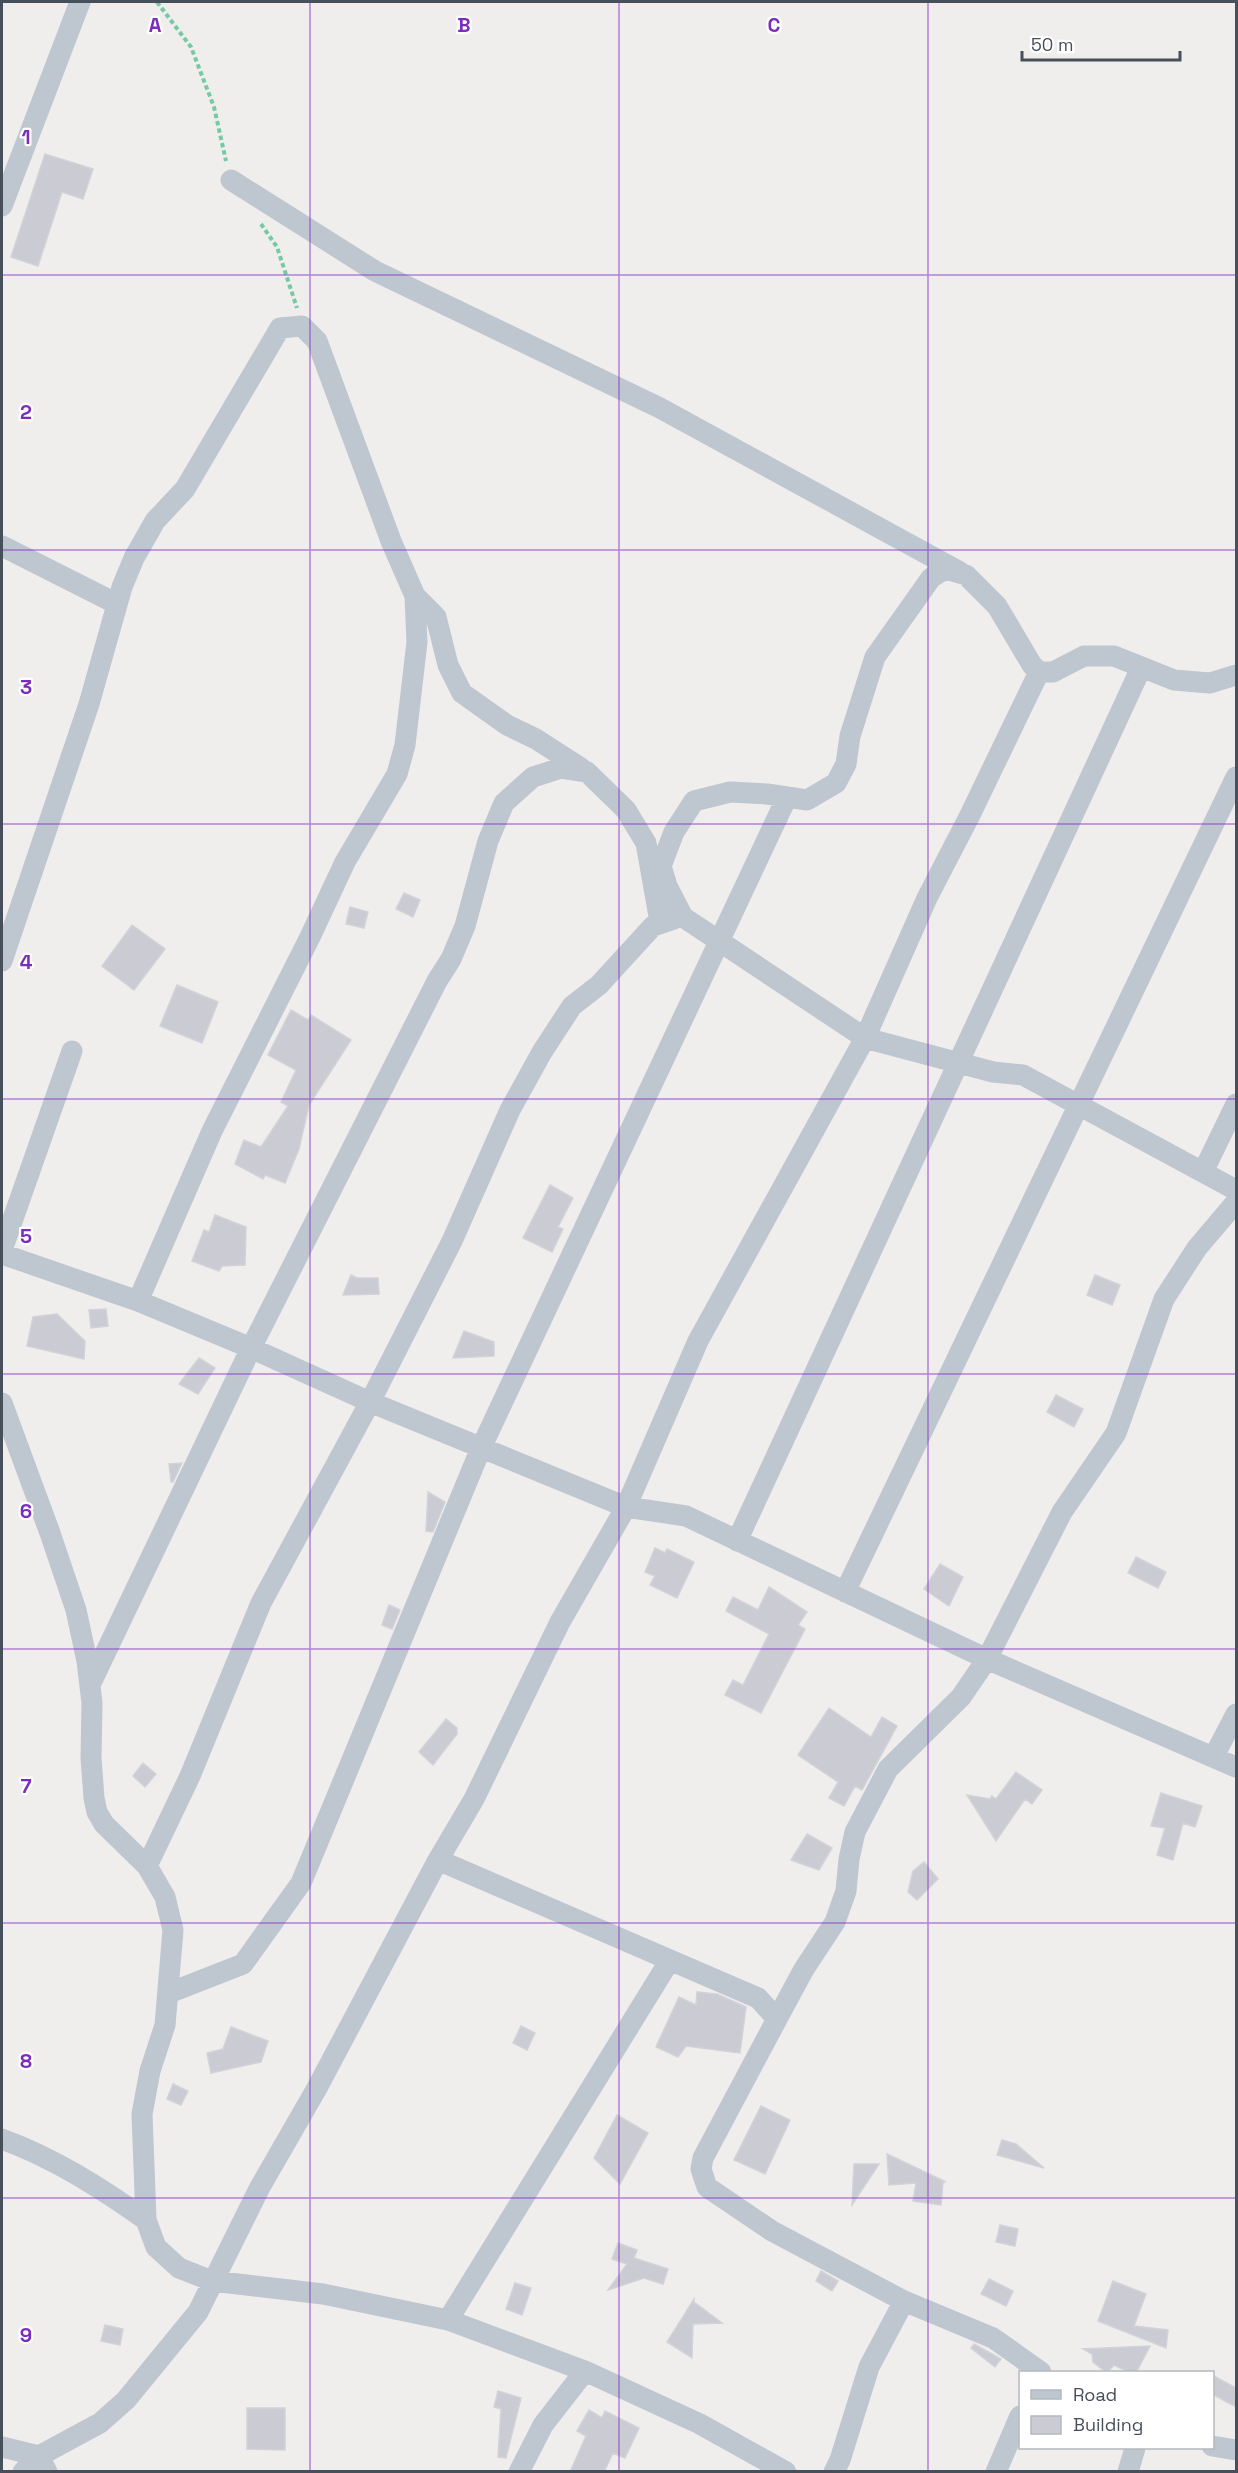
<svg xmlns="http://www.w3.org/2000/svg" width="1238" height="2473" viewBox="0 0 1238 2473" font-family="'Space Grotesk',sans-serif">
  <rect width="100%" height="100%" fill="#f0eded"/>
  <!-- building -->
  <path fill="#cacbd3" stroke="#d1d3d8" stroke-width="1.5" d="M45 154 93 169 83 199 62 192 38 266 11 257Z
    M404 893 420 900 413 917 396 909Z
    M350 907 368 912 364 928 346 924Z
    M132 925 165 949 134 990 102 966Z
    M177 985 218 1002 202 1043 160 1026Z
    M291 1010 308 1020 311 1015 351 1040 309 1105 299 1149 285 1183 265 1175 263 1179 235 1164 244 1140 261 1147 288 1106 281 1102 296 1070 268 1055Z
    M550 1185 573 1198 558 1227 563 1229 552 1252 523 1238Z
    M215 1215 246 1227 245 1265 222 1266 219 1271 192 1261 204 1230 209 1232Z
    M351 1275 357 1278H378L379 1294 343 1295Z
    M1095 1275 1120 1285 1112 1305 1087 1295Z
    M106 1309 108 1326 91 1328 89 1310Z
    M57 1314 85 1341 84 1359 27 1346 33 1317Z
    M464 1331 494 1342V1356L453 1358Z
    M199 1358 215 1368 198 1394 179 1384Z
    M1056 1395 1083 1409 1074 1427 1047 1412Z
    M182 1463 173 1482H171L169 1464Z
    M428 1492 445 1502 433 1532 426 1531Z
    M655 1548 665 1553 667 1549 694 1562 677 1598 650 1585 655 1576 645 1572Z
    M1136 1557 1166 1572 1158 1588 1128 1573Z
    M940 1564 963 1577 949 1606 924 1589Z
    M769 1587 807 1612 798 1625 805 1629 761 1713 725 1695 733 1680 743 1685 769 1634 726 1611 733 1597 758 1610Z
    M389 1605 400 1610 392 1629 382 1625Z
    M829 1708 871 1737 882 1717 897 1726 862 1790 855 1786 844 1806 829 1798 838 1782 798 1755Z
    M446 1719 457 1728V1734L433 1765 419 1752Z
    M143 1763 156 1774 145 1787 133 1776Z
    M1016 1772 1042 1790 1032 1804 1025 1799 996 1841 967 1795 990 1799 992 1796 996 1799Z
    M1161 1793 1202 1806 1195 1827 1183 1823 1173 1860 1157 1855 1165 1828 1151 1826Z
    M807 1834 832 1848 819 1870 791 1860Z
    M924 1862 938 1879 917 1900 908 1892 913 1871Z
    M697 1992 717 1994 746 2007 740 2053 686 2046 678 2057 656 2047 679 1997 696 2005Z
    M521 2026 535 2033 527 2050 513 2043Z
    M231 2027 268 2041 261 2062 211 2073 207 2053 223 2049Z
    M173 2084 188 2091 181 2105 167 2099Z
    M761 2106 790 2120 765 2174 734 2160Z
    M617 2115 648 2133 620 2184 594 2158Z
    M1002 2140 1016 2144 1044 2168 997 2155Z
    M887 2154 946 2182H943L941 2205 913 2201 916 2183 889 2185Z
    M854 2164H879L852 2205Z
    M1000 2225 1018 2229 1015 2246 996 2242Z
    M618 2243 637 2250 634 2258 668 2269 663 2284 644 2278 608 2290 627 2264 612 2259Z
    M821 2271 838 2281 832 2291 816 2281Z
    M989 2279 1013 2291 1006 2306 981 2294Z
    M1113 2281 1146 2294 1134 2326 1168 2330 1166 2348 1098 2321Z
    M515 2283 531 2288 522 2315 506 2309Z
    M694 2299V2302L722 2323 693 2324 692 2358 667 2342Z
    M105 2325 123 2329 120 2345 101 2341Z
    M974 2344 1001 2359 995 2367 971 2348Z
    M1150 2346 1136 2373H1130L1114 2365 1107 2373 1093 2362 1092 2354 1083 2349Z
    M1212 2375 1236 2388V2407L1212 2394Z
    M498 2391 521 2398 506 2458 498 2457 501 2409 494 2407Z
    M247 2408H285V2450L247 2449Z
    M589 2410 602 2418 605 2411 639 2428 625 2458 613 2453 604 2472H570L586 2436 577 2431Z"/>
  <g fill="none" stroke-linecap="round" stroke-linejoin="round">
    <!-- path -->
    <path stroke="#74caa4" stroke-width="4" stroke-dasharray="4.5 3" stroke-linecap="butt" d="M157 2 191 47 214 107 226 161
      M261 224 277 247 297 308"/>
    <!-- minor -->
    <path stroke="#bec6cf" stroke-width="21" d="M231 180 375 271 660 408 960 572
      M2 206 80 2
      M2 546 117 604
      M415 596 436 617 448 665 462 693 507 725 536 739 581 768
      M1039 672H1053L1084 656H1114L1174 680 1210 683 1236 675
      M2 961 89 704 122 587 134 558 155 521 185 489 280 328 302 326 317 341 391 541 415 596 417 642 405 745 397 774 345 862 310 937 212 1131 138 1301
      M1203 1172 1236 1104
      M2 1250 72 1051
      M2 1254 138 1301 251 1348 370 1402 626 1507 686 1516 987 1659 1236 1767
      M2 1403 50 1533 76 1610 87 1661 92 1703 91 1758 94 1798 97 1812 104 1824 147 1866 165 1897 173 1930 165 2025 150 2071 142 2114 146 2220 156 2247 179 2268 212 2281 323 2294 448 2320 585 2371 700 2424 786 2472
      M737 1541 1141 668
      M845 1592 1236 777
      M90 1685 251 1348 437 981 451 959 465 926 488 841 504 803 533 777 561 768 587 772 626 810 646 843 660 922
      M1214 1756 1236 1714
      M438 1860 758 1998 777 2019 804 1969 835 1922 846 1891 849 1859 855 1832 888 1769 961 1697 987 1659 1062 1512 1116 1433 1164 1299 1197 1248 1236 1202
      M147 1866 190 1776 261 1603 370 1402 452 1241 510 1110 542 1052 572 1006 599 985 653 926 674 919
      M169 1993 243 1964 301 1883 481 1448 787 797
      M777 2019 703 2158 701 2169 707 2187 772 2231 904 2301 993 2338 1041 2372
      M2 2139C54 2158 101 2188 146 2220
      M448 2320 670 1960
      M1212 2446 1236 2450
      M2 2447 39 2456 47 2472
      M23 2472 39 2456 100 2423 126 2400 198 2312 260 2187 317 2088 438 1860 474 1799 560 1622 626 1507 698 1341 865 1038 683 917 667 886 661 866 674 832 694 801 730 792 767 794 807 800 836 783 846 764 850 736 875 657 931 578 945 569 966 575 997 606 1032 665 1039 672 969 817 927 898 865 1038 993 1072 1023 1075 1236 1190
      M519 2472 543 2425 585 2371
      M834 2472 840 2460 869 2367 904 2301
      M996 2472 1020 2416
      M1128 2472 1135 2448"/>
  </g>
  <!-- grid -->
  <path fill="none" stroke="#7b2cbf" stroke-width="1.5" stroke-opacity="0.55" d="M310 2V2472M619 2V2472M928 2V2472M2 275H1236M2 550H1236M2 824H1236M2 1099H1236M2 1374H1236M2 1649H1236M2 1923H1236M2 2198H1236"/>
  <g font-size="20" text-anchor="middle" font-weight="bold" fill="#7b2cbf" stroke="#fff" stroke-width="4.5" stroke-linejoin="round" paint-order="stroke">
    <text x="155" y="32">A</text>
    <text x="464" y="32">B</text>
    <text x="774" y="32">C</text>
    <text x="26" y="144">1</text>
    <text x="26" y="419">2</text>
    <text x="26" y="694">3</text>
    <text x="26" y="969">4</text>
    <text x="26" y="1243">5</text>
    <text x="26" y="1518">6</text>
    <text x="26" y="1793">7</text>
    <text x="26" y="2068">8</text>
    <text x="26" y="2342">9</text>
  </g>
  <!-- border -->
  <rect width="1238" height="2473" fill="none" stroke="#464f5a" stroke-width="6"/>
  <!-- legend -->
  <rect x="1019" y="2371" width="195" height="78" fill="#ffffff" stroke="#b5b9bd" stroke-width="1.5"/>
  <rect x="1031" y="2390" width="30" height="9" fill="#bec6cf" stroke="#b5b9bd" stroke-width="1.5"/>
  <text x="1073" y="2401" font-size="18" fill="#464f5a">Road</text>
  <rect x="1031" y="2416" width="30" height="18" fill="#cacbd3" stroke="#b5b9bd" stroke-width="1.5"/>
  <text x="1073" y="2431" font-size="18" fill="#464f5a">Building</text>
  <!-- scale -->
  <path d="M1022 51v9h158v-9" fill="none" stroke="#464f5a" stroke-width="3"/>
  <text x="1031" y="51" font-size="18" fill="#464f5a" stroke="#ffffff" stroke-width="4.5" paint-order="stroke">50 m</text>
</svg>
